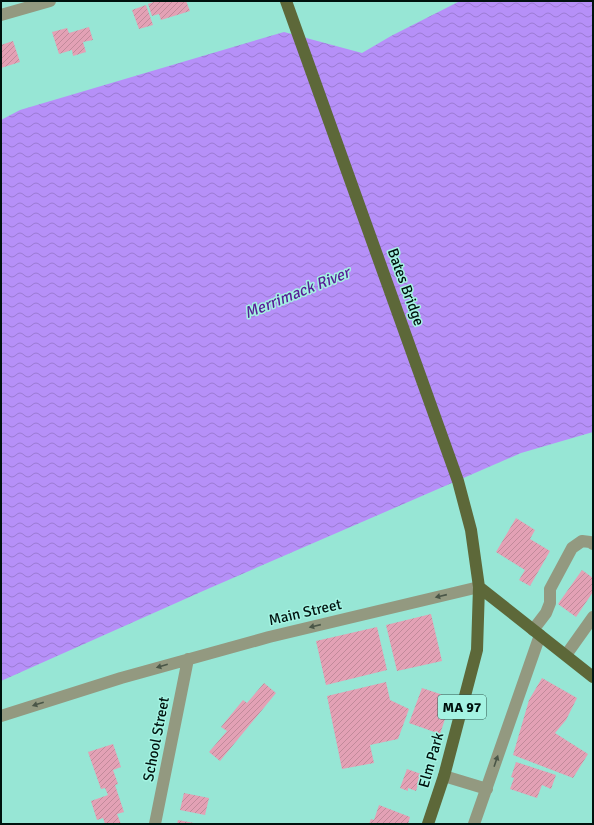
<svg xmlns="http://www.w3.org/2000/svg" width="594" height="825" viewBox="0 0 594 825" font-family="Signika,sans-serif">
  <defs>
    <pattern id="water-waves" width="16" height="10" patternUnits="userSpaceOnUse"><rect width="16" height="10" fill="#b690f8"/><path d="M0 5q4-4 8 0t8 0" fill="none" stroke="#9b7bd3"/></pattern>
    <pattern id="building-hatch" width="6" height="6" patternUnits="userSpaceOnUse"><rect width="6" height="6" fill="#e3a1b5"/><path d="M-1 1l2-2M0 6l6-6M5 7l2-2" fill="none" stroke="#c18a9a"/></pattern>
  </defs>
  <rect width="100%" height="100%" fill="#97e6d5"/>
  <!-- water -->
  <path fill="url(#water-waves)" d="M460 1H593V432L521 453 203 591 1 681V120L20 110 284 32 362 53 391 36Z"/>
  <!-- building -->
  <path fill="url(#building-hatch)" d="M156 1H186L190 11 161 20 159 14 152 16 148 4Z
    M146 5 153 25 139 29 132 10Z
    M89 27 93 40 83 42 86 52 73 56 72 50 59 54 52 32 67 28 69 33Z
    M13 41 20 62 1 68V45Z
    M516 518 535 530 530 539 550 551 530 586 519 580 525 570 496 552Z
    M582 570 593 578V592L576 617 558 604Z
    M431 614 442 661 397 671 386 625Z
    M377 627 387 670 326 685 316 641Z
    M542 678 577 698 566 720 555 733 588 754 573 778 513 755 529 700Z
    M386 682 390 700 409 709 398 739 370 745 374 763 342 769 327 696Z
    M264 683 276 693 220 761 209 752 227 731 221 727 243 700 247 703Z
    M422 688 452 698 440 734 409 723Z
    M113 744 121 767 113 770 118 784 115 785 124 812 117 814 121 824H105L103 818 97 820 91 801 108 795 105 788 101 789 88 752Z
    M516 762 556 775 551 789 542 785 537 798 510 789 514 778 511 777Z
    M407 769 421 774 416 791 408 788V791L400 788Z
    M184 793 209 798 205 815 180 810Z
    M379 805 410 817 408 824H369L371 819 374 820Z
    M178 820 194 823V824H177Z"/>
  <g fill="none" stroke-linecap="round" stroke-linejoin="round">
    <!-- minor -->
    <path stroke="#939980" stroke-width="12" d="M1 15 50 1
      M533 630 546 613 550 603V589L572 548 582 541 590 542 593 544
      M566 655 593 617
      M1 716 121 678 269 637 479 587
      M444 776 487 789
      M155 824 188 659
      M474 824 540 635"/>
    <!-- major -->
    <path stroke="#5d6839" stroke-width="12" d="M286 1 458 481 471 530 479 587 477 650 444 776 428 824
      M479 587 593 677"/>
  </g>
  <!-- one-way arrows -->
  <defs><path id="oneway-solid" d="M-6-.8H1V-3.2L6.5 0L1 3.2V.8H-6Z"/></defs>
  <g fill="#4a5647">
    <use href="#oneway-solid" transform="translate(441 596) rotate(167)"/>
    <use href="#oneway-solid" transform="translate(315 626) rotate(167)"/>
    <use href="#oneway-solid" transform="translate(162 666) rotate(164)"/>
    <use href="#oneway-solid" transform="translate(38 704) rotate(163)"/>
    <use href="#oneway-solid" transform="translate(496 761) rotate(-71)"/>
  </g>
  <g text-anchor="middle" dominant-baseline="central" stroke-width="3" stroke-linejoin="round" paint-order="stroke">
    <!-- shield labels -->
    <rect fill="#a4f3e2" stroke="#31564e" stroke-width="1" x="438" y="695" width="48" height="24" rx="3"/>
    <g font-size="14" font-weight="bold" fill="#00120e">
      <text x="462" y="707">MA 97</text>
    </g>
    <!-- street labels -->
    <g font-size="15" fill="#00120e" stroke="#a4f3e2">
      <text transform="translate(406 287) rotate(70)">Bates Bridge</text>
      <text transform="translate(305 612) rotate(-13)">Main Street</text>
      <text transform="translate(156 739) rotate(-79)">School Street</text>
      <text transform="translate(431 760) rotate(-74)">Elm Park</text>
    </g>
    <!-- water labels -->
    <g font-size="16" font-style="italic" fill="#581e97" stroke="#a4f3e2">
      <text transform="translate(297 293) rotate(-22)">Merrimack River</text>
    </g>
  </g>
  <!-- border -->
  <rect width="594" height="825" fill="none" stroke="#00120e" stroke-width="4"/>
</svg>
